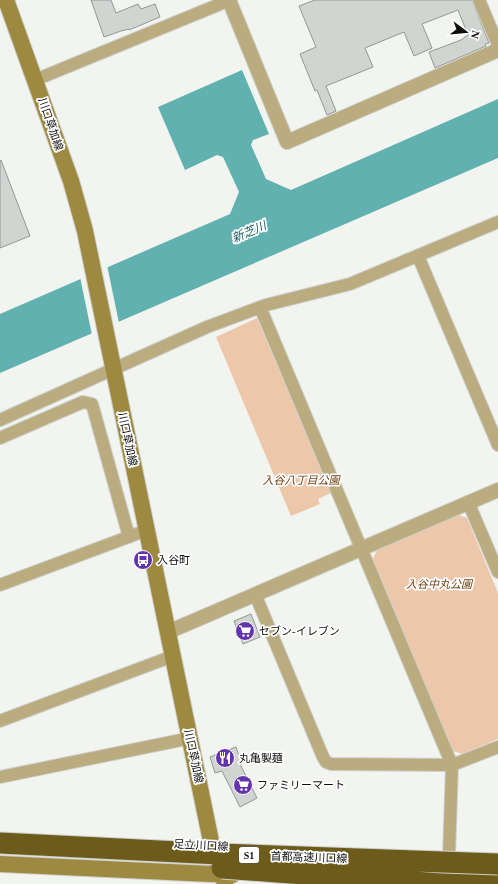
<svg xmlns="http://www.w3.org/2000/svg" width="498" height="884" viewBox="0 0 498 884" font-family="'Times New Roman','Noto Sans JP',serif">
  <rect width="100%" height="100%" fill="#f2f4ef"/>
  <!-- green -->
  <path fill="#edc7aa" d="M257 318 331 493 318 499 320 504 291 516 216 337Z
    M459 515 467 518 498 593V739L462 754 453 751 373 559 377 550Z"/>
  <!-- water -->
  <path fill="#60b1b0" d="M242 70 269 134 253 140 251 145 266 179 291 190 498 99V158L0 373V314L230 214 239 192 223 157 217 155 185 170 158 107Z"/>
  <!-- pier -->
  <path fill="#f2f4ef" d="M107 265 119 323 92 335 80 277Z"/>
  <!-- building -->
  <path fill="#d0d5d2" stroke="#939795" d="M91 0H111L116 13 138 4 141 9 155 4 160 17 129 30V29L121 31 104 37Z
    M315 0H472L489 43 485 44 486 46 435 68 429 52 461 40 468 35 458 10 422 24 432 48 414 56 404 32 365 48 373 67 326 86 336 111 327 115 317 90 315 91 300 54 316 47 299 6Z
    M1 160 30 236 0 248V161Z
    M251 614 260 637 243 644 234 621Z
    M236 747 242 764H240L257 798 240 807 222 771 215 773 210 757Z"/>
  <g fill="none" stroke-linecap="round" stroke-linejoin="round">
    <!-- minor casing -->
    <g stroke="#cdcfcb" stroke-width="14">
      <path id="minor" d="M479 0 498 45
        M35 80 230 0
        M418 256 498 445
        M260 307 452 765 449 855
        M0 420 207 327 266 305 350 284 498 222
        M0 438 83 402 92 404 129 537
        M468 502 498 572
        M0 585 147 530
        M255 594 323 757 326 762 331 764 452 765 498 747
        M0 721 173 656
        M0 777 191 738"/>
    </g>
    <!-- tertiary casing -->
    <g stroke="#cdcfcb" stroke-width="16">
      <path id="tertiary" d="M229 0 287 142 498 50
        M168 632 498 490"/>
    </g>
    <!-- secondary casing -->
    <g stroke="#cdcfcb" stroke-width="18">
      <path id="secondary" d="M6 0 71 181 85 231 212 846 225 884
        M0 864 232 875"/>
    </g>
    <!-- motorway casing -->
    <g stroke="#cdcfcb" stroke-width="23">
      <path id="motorway" d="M423 881 463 879 498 881"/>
    </g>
    <!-- minor -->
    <use href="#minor" stroke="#baac7f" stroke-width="12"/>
    <!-- tertiary -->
    <use href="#tertiary" stroke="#baac7f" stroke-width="14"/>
    <!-- secondary -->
    <use href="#secondary" stroke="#9e8941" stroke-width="16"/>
    <!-- motorway -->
    <use href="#motorway" stroke="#6d5b1c" stroke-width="21"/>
    <!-- motorway-bridge casing -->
    <g stroke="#cdcfcb" stroke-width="23" stroke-linecap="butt">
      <path id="motorway-bridge" d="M0 843 219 854 498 864
        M222 868 441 884"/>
    </g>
    <!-- motorway-bridge -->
    <use href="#motorway-bridge" stroke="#6d5b1c" stroke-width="21"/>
  </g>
  <!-- icons -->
  <defs>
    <g id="bus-disc" transform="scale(1)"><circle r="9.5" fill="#6334ac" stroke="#fff"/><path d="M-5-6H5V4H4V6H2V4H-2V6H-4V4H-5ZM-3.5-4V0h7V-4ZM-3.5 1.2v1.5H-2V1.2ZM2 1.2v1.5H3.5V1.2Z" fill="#fff"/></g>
    <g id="supermarket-disc" transform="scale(1)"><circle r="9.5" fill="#6334ac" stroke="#fff"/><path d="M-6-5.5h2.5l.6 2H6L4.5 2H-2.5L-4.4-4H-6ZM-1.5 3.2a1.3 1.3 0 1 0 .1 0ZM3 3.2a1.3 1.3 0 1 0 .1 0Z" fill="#fff"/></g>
    <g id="restaurant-disc" transform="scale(1)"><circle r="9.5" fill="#6334ac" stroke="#fff"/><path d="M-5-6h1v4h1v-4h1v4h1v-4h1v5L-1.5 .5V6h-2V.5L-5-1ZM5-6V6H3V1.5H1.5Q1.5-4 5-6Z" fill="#fff"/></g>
  </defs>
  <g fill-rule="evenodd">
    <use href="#bus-disc" x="143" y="560"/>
    <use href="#supermarket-disc" x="245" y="631"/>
    <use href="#restaurant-disc" x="225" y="758"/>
    <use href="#supermarket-disc" x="243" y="785"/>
  </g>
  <g text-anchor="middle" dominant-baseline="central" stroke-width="3.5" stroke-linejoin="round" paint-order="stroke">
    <!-- shield labels -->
    <rect fill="#fff" stroke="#565655" stroke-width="1" x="239" y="847" width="20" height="16" rx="3"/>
    <g font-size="10" font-weight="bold" fill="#0d0e0c">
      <text x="249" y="855">S1</text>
    </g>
    <!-- street labels -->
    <g font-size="11" fill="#0d0e0c" stroke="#fff">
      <text transform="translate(51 124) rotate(71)">川口草加線</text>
      <text transform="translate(128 439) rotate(78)">川口草加線</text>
      <text transform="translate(194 756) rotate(78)">川口草加線</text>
      <text transform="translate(201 845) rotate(3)">足立川口線</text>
      <text transform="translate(309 857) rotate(2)">首都高速川口線</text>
    </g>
    <!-- park labels -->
    <g font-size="11" font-style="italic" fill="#704013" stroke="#fff">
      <text x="301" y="480">入谷八丁目公園</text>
      <text x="439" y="584">入谷中丸公園</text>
    </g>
    <!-- poi labels -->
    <g font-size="11" fill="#0d0e0c" stroke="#fff" text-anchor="start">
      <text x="157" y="560">入谷町</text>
      <text x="259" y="631">セブン-イレブン</text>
      <text x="239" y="758">丸亀製麺</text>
      <text x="257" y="785">ファミリーマート</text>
    </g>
    <!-- water labels -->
    <g font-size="12" font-style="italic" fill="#1d6161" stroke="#fff">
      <text transform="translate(249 232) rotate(-23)">新芝川</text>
    </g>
  </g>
  <!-- north arrow -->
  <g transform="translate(466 32) rotate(106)" stroke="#ffffff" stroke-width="3" paint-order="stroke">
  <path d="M0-3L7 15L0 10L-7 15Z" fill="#0d0e0c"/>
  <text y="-6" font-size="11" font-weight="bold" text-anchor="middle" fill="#0d0e0c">N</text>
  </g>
</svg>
